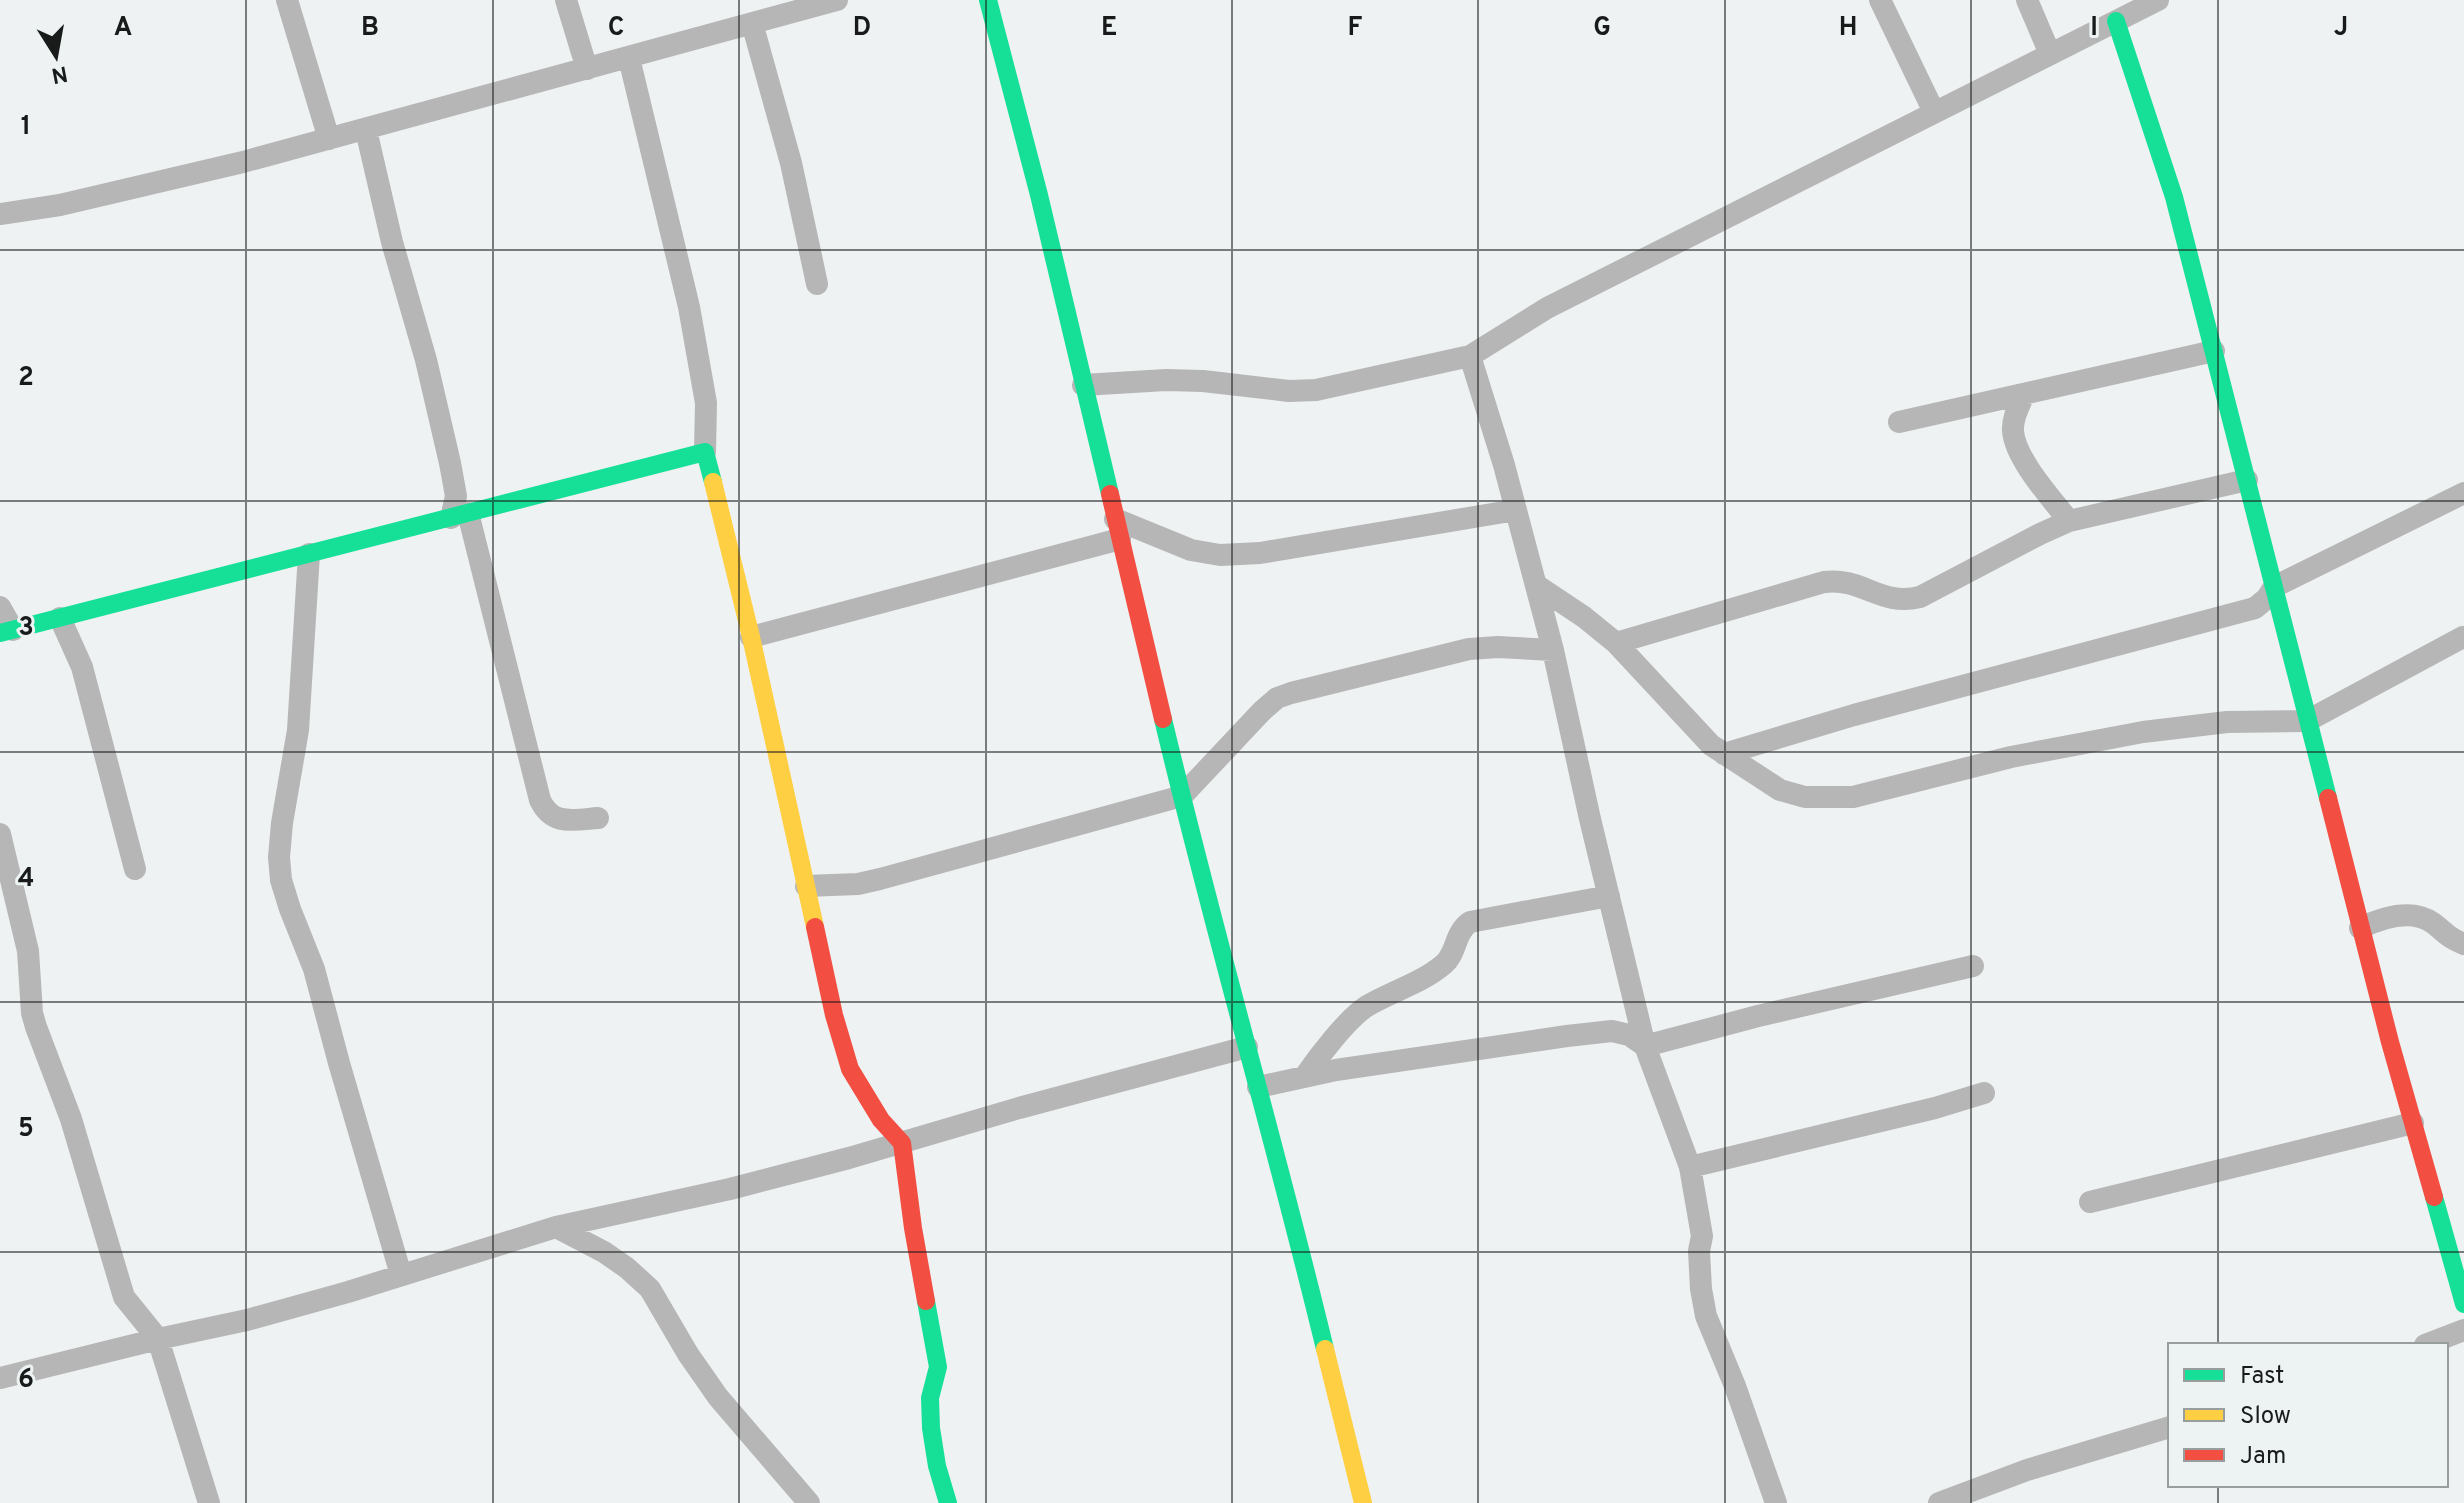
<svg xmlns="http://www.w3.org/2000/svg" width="2464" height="1503" viewBox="0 0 2464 1503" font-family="Overpass,sans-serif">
  <rect width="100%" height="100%" fill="#eef2f2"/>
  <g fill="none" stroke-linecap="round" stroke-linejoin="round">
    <!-- street -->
    <path stroke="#b7b6b7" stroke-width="22" d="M287 0 329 139
      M566 0 587 69
      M1880 0 1934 112
      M2027 0 2050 54
      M752 23 791 163 817 284
      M629 58 689 307 706 403 705 452
      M366 130 392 242 426 360 450 463 456 496 451 518
      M0 214 60 205 243 162 837 0
      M1470 356 1504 465 1553 650 1590 819 1645 1046 1690 1167 1702 1236 1699 1251 1701 1289 1706 1316 1735 1386 1776 1503
      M1083 385 1166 380 1203 381 1289 391 1316 390 1470 356 1547 308 2158 0
      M2024 395C2019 406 2012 418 2013 431 2015 459 2052 499 2069 521
      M1899 422 2214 351
      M468 513 540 800C552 826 573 820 598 818
      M1115 519 1191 550 1220 555 1260 553 1516 510
      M309 554 298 730 282 823 279 857 281 880 290 909 314 969 339 1063 401 1275
      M1536 585 1584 617 1616 643 1711 745 1780 790 1805 797H1853L2011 757 2143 732 2227 722 2307 721 2463 637
      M0 607 13 630
      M60 618 82 667 135 869
      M751 637 1120 539
      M1616 643 1824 582C1863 577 1880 607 1920 597L2040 534 2069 521 2247 480
      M1724 754 1854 715 2255 608 2267 598 2274 587 2464 493
      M0 834 28 951 32 1013 36 1027 71 1119 124 1297 158 1339 209 1503
      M806 886 858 884 880 879 1182 796 1262 711 1277 698 1291 693 1469 649 1498 647 1553 650
      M2360 928C2381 918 2412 908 2433 923 2446 933 2447 937 2464 944
      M1305 1076C1319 1056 1347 1019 1367 1006 1392 991 1422 983 1444 964 1457 953 1454 933 1470 922L1609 896
      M1258 1087 1336 1070 1567 1036 1612 1031 1629 1035 1645 1046 1758 1016 1973 966
      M1690 1167 1935 1108 1984 1093
      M2090 1202 2413 1123
      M556 1227 604 1252 627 1268 650 1289 688 1354 718 1397 809 1503
      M2425 1345 2464 1330
      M0 1378 158 1339 247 1320 348 1292 556 1227 730 1189 849 1158 1019 1108 1247 1047
      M1939 1503 2027 1470 2170 1427"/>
    <!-- fast -->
    <path stroke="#16e098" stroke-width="18" d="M988 0 1039 195 1110 494
      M2116 21 2174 197 2328 798
      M0 633 705 452 713 482
      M1163 719C1213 930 1274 1138 1325 1349
      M2434 1197 2464 1304
      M926 1301 938 1367 930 1398 931 1428 937 1466 948 1503"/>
    <!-- slow -->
    <path stroke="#ffcf43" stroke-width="18" d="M713 482 751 637 815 927
      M1325 1349 1363 1503"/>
    <!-- jam -->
    <path stroke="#f24e42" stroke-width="18" d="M1110 494 1163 719
      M2328 798 2390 1042 2434 1197
      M815 927 834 1015 850 1069 881 1120 902 1143 913 1228 926 1301"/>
  </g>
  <!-- grid -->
  <path fill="none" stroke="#191b1b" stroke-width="2" stroke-opacity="0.55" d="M246 0V1503M493 0V1503M739 0V1503M986 0V1503M1232 0V1503M1478 0V1503M1725 0V1503M1971 0V1503M2218 0V1345M0 250H2464M0 501H2464M0 752H2464M0 1002H2464M0 1252H2464M2218 1485V1503"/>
  <g font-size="26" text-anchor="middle" font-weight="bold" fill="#191b1b" stroke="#edf3f3" stroke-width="6" stroke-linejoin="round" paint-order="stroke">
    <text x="123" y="35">A</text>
    <text x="370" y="35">B</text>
    <text x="616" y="35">C</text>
    <text x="862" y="35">D</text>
    <text x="1109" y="35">E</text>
    <text x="1355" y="35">F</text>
    <text x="1602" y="35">G</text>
    <text x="1848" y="35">H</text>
    <text x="2094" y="35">I</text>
    <text x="2341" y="35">J</text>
    <text x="26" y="134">1</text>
    <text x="26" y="385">2</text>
    <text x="26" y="635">3</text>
    <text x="26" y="886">4</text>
    <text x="26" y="1136">5</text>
    <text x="26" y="1387">6</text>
  </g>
  <!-- legend -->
  <rect x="2168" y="1343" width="280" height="144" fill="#edf3f3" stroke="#989d9d" stroke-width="2"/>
  <rect x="2184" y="1369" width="40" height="12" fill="#16e098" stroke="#989d9d" stroke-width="2"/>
  <text x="2240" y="1383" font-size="24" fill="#191b1b">Fast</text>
  <rect x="2184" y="1409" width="40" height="12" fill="#ffcf43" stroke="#989d9d" stroke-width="2"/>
  <text x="2240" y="1423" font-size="24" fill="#191b1b">Slow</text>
  <rect x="2184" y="1449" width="40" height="12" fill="#f24e42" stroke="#989d9d" stroke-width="2"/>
  <text x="2240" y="1463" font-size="24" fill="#191b1b">Jam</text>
  <!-- north arrow -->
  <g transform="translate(56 56) rotate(169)" stroke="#edf3f3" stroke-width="6" paint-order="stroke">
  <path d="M0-6L14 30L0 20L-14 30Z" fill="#191b1b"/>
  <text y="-12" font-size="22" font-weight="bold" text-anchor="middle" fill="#191b1b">N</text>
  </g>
</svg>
